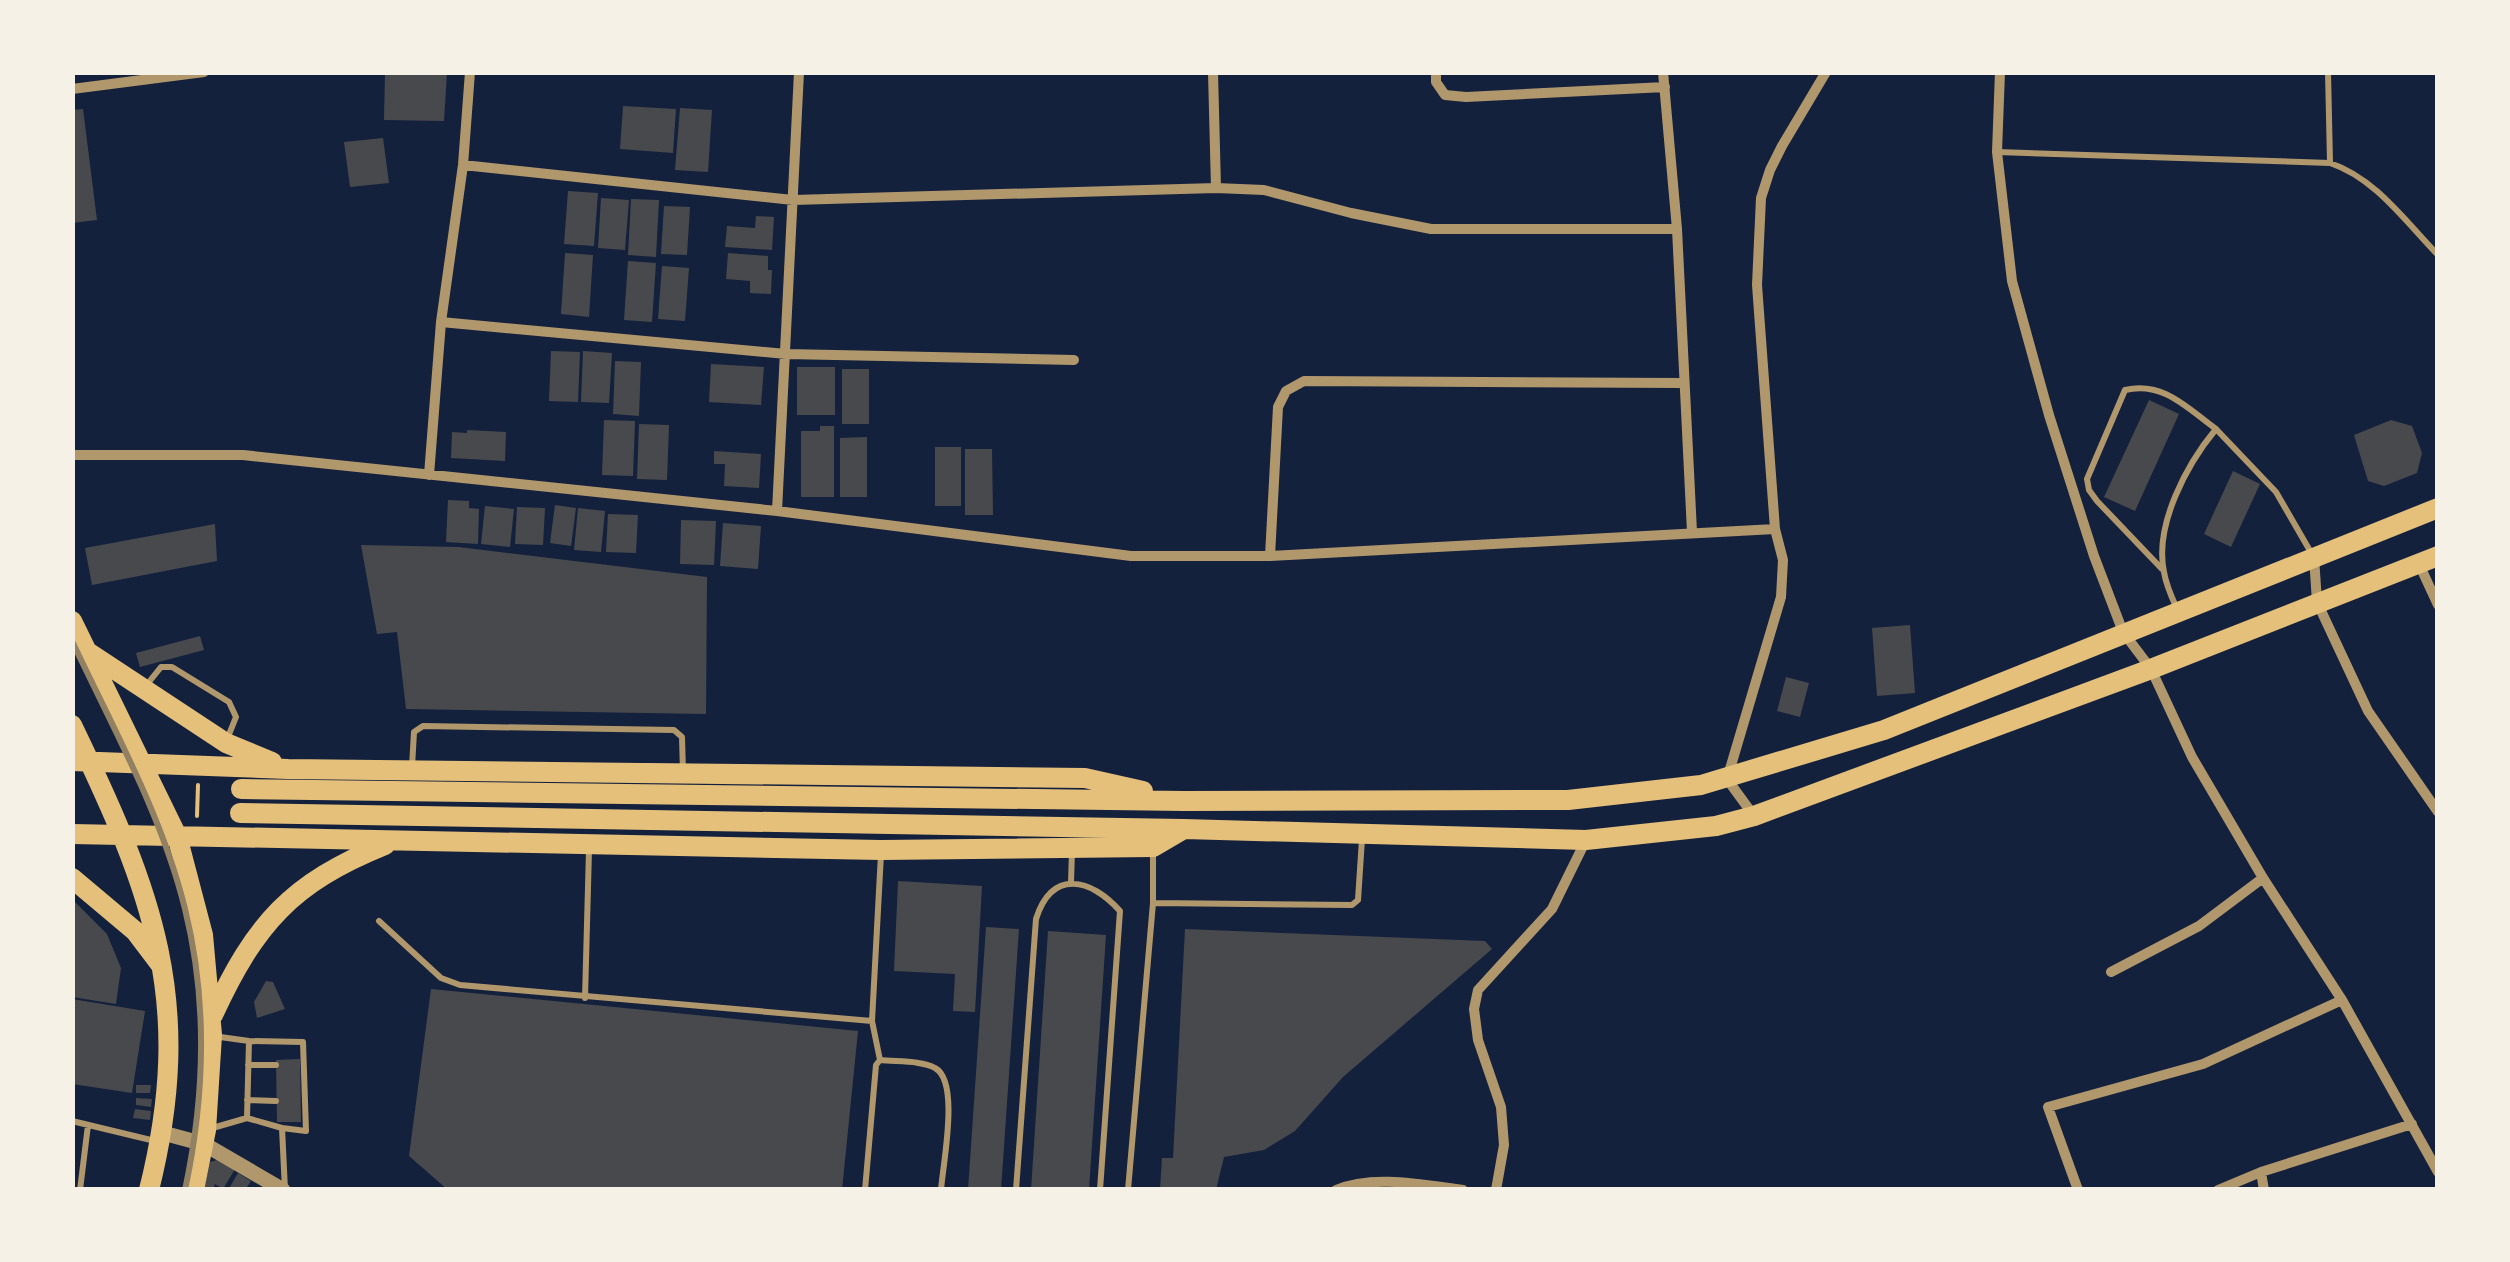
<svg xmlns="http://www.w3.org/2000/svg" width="2510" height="1262" viewBox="0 0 2510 1262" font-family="'Noto Sans',sans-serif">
  <rect width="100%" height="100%" fill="#14213d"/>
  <!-- building -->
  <path fill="#48494c" d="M385 72H447L444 121 384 120Z
    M623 106 676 109 673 153 620 149Z
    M680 108 712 110 708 172 675 170Z
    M83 109 97 220 72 223V110Z
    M383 138 389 183 350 187 344 142Z
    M568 191 598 193 594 246 564 244Z
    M601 198 629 200 625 250 598 248Z
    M631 199 659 200 656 257 628 255Z
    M664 206 690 207 687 255 661 254Z
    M756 216 774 217 772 250 725 247 727 226 755 228Z
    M565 253 593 255 589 317 561 314Z
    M728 253 768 256V270H772L771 294 750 293V281L726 279Z
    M628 261 656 263 652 322 624 320Z
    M662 266 689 268 685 321 658 319Z
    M551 351 580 352 578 402 549 401Z
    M583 351 612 353 609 403 581 402Z
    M615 361 641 362 639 416 613 414Z
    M711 364 764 367 761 405 709 402Z
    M797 367H835V415H797Z
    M842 369H869V424H842Z
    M2149 400 2179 414 2135 511 2104 497Z
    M604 420 635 421 633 476 602 475Z
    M2391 420 2412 426 2422 453 2417 473 2384 486 2368 481 2354 435Z
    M639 424 669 425 667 480 637 479Z
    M820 426H834V497H801V431H820Z
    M467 430 506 432 505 461 451 458 452 432 467 433Z
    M867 437V497H840V438Z
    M935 447H961V506H935Z
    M965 449H992L993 515H965Z
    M714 451 761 454 759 488 724 486 725 464H714Z
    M2233 471 2260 484 2231 547 2204 534Z
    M448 500 469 501V508L479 509 478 544 446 542Z
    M555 505 576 508 571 546 550 543Z
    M485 506 514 509 510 547 481 544Z
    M517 507 545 508 543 545 515 544Z
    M578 508 605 511 601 552 574 550Z
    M608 514 638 515 636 553 606 552Z
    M681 520 716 521 714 565 680 564Z
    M723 523 761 526 758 569 720 566Z
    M215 524 217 561 92 585 85 548Z
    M361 545 458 547 707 577 706 714 406 709 397 632 377 634Z
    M1910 625 1915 693 1877 696 1872 628Z
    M200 636 204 650 140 667 136 653Z
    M1786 677 1809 683 1800 717 1777 711Z
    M898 881 982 886 975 1012 953 1011 955 974 894 971Z
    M72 899 107 934 121 968 116 1004 72 997Z
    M986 927 1019 929 1001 1190H968Z
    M1185 929 1485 941 1492 949 1343 1077 1295 1131 1264 1150 1224 1157 1216 1190H1160L1162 1158H1173Z
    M1048 931 1106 935 1089 1190H1031Z
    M266 981 273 982 285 1009 257 1018 254 1002Z
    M431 989 858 1031 842 1190H448L409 1156Z
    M72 999 145 1011 132 1093 72 1084Z
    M300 1059 301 1122H277L276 1060Z
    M136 1085H151L150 1093H136Z
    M136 1098 152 1099 151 1107 136 1105Z
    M135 1109 151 1111 150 1120 133 1118Z
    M217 1160 235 1169 223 1189 215 1184 213 1190 204 1188 210 1162Z
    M238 1173 251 1181 245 1190H228Z"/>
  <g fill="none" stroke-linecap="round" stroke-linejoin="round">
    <!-- path -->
    <path stroke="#e5c07b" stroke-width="4" d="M197 816 198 785"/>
    <!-- service -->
    <path stroke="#b1986c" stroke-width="6" d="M2328 72 2330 163
      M1997 152 2330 163C2375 178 2405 221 2438 255
      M2162 569 2097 501 2089 490 2087 479 2125 390C2163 381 2187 408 2216 429
      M2177 609C2172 598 2166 585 2164 572 2154 525 2187 464 2216 429L2276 492 2313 556
      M145 687 161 667H172L229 702 236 717 228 737
      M412 767 414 732 423 726 674 730 682 737 683 772
      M1071 883 1072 850
      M1153 903 1352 905 1358 900 1362 839
      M379 921 441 978 460 985 872 1021
      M585 998 589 850
      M249 1041 303 1042 306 1131 282 1128
      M880 1060C896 1062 921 1060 935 1068 960 1081 943 1163 941 1190
      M248 1065H276
      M247 1100 276 1101
      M247 1118 282 1128 285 1190
      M72 1121 155 1141
      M209 1129 247 1118 249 1041 213 1036
      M80 1190 88 1125
      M865 1190 876 1065 880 1060 872 1021 881 854
      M1016 1190 1036 919C1052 869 1091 878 1120 911L1100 1190
      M1128 1190 1153 903V853"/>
    <!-- minor -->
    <path stroke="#b1986c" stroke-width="10" d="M1213 72 1216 188
      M1436 72V82L1445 95 1466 97 1665 87
      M1663 72 1677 229 1692 532
      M2000 72 1997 152 2012 281 2049 415 2094 556 2123 632 2151 669 2192 757 2263 878 2342 1000 2438 1172
      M72 89 204 72
      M463 165 793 200 1216 188 1264 190 1351 213 1431 229H1677
      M441 322 786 354 1074 360
      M72 455H243L777 511 1131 556H1270L1775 529
      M429 475 441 322 463 165 470 72
      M777 511 799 72
      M1270 556 1278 407 1286 391 1304 381 1682 383
      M2314 557 2317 602 2368 711 2438 812
      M2419 564 2438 605
      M1754 816 1727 779 1781 597 1783 560 1775 529 1757 285 1761 198 1770 170 1782 146 1826 72
      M2111 972 2199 926 2263 878
      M2261 1172 2264 1190
      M1336 1190C1373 1174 1424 1185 1463 1190
      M1496 1190 1504 1145 1501 1107 1478 1040 1474 1009 1478 990 1552 909 1586 840
      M2078 1190 2048 1107 2203 1064 2342 1000
      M2218 1190 2261 1172 2412 1124"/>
    <!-- tertiary -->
    <path stroke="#b1986c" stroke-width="15" d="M163 1133 204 1144 283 1190"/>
    <!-- primary -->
    <path stroke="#e5c07b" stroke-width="20" d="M72 621 177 836 203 935 212 1035 206 1130 194 1190
      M88 652 226 743 272 762
      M72 725C153 893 196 1002 149 1190
      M72 761 288 769 1085 778 1143 791
      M241 789 1184 801 1568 800 1701 785 1884 730 2438 508
      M240 813 1184 829 1586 840 1716 826 1754 816 2151 669 2438 556
      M72 834 881 850 1153 847 1182 830
      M72 878 135 931 160 964
      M213 1015C255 924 291 883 385 845"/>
    <!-- rail -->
    <path stroke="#918062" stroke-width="6" d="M72 641C113 728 162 815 185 909 208 1002 205 1096 185 1190"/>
  </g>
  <!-- border -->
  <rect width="2510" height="1262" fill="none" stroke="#f6f1e7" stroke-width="150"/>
</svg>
